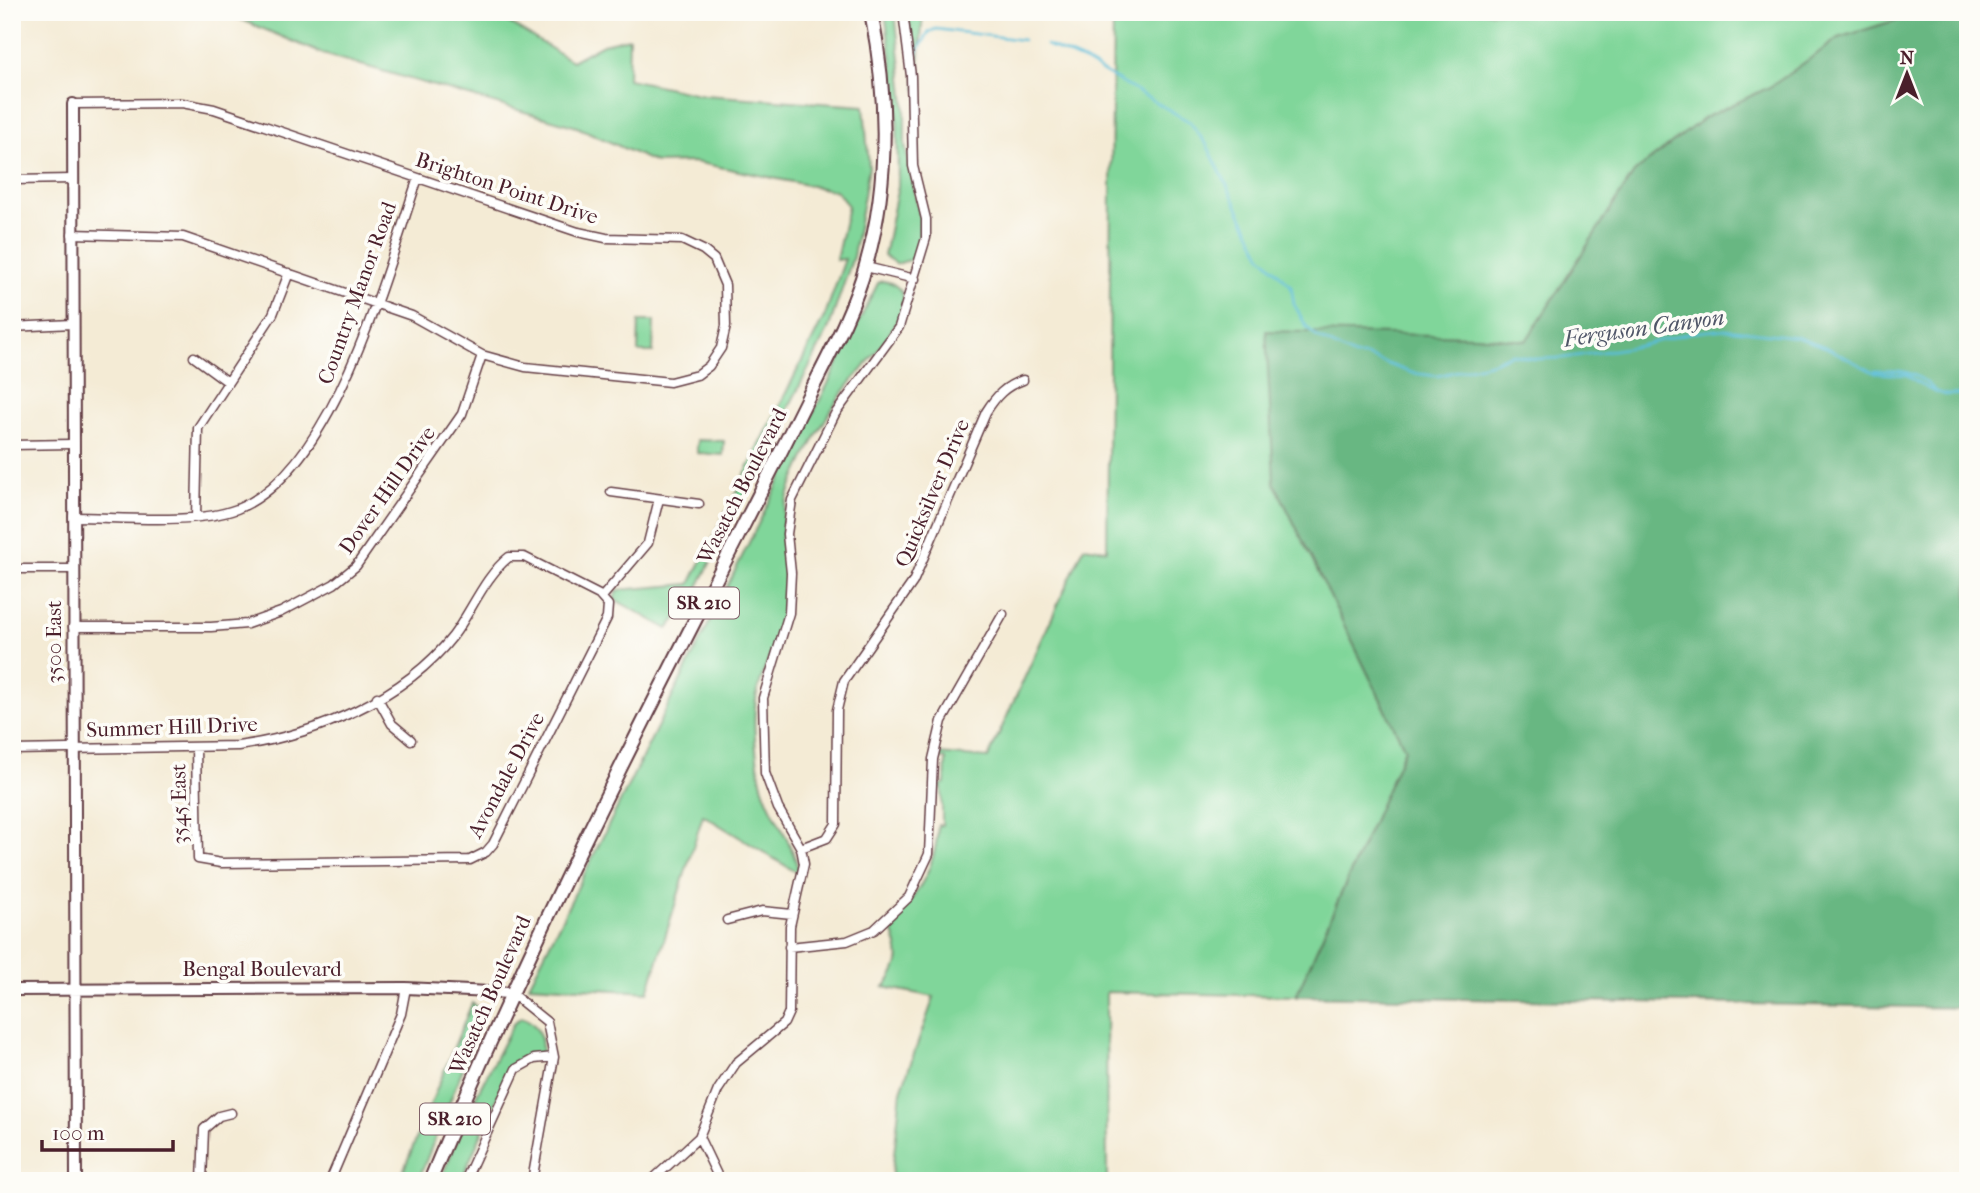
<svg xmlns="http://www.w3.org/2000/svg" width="1980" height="1193" viewBox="0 0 1980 1193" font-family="'IM FELL French Canon',serif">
  <rect width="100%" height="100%" fill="#fdfcf7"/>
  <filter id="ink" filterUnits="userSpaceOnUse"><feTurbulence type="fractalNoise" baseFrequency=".0143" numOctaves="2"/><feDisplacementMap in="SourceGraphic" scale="14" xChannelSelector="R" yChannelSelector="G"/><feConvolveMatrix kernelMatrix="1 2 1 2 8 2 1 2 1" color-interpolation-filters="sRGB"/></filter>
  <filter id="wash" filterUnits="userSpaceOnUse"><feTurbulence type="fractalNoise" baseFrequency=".00686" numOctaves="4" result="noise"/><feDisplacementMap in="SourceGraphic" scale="28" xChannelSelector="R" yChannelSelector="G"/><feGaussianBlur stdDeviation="1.57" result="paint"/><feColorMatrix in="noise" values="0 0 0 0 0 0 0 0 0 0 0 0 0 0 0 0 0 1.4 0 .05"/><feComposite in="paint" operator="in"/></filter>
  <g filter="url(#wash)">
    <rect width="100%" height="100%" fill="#f4ebd5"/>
    <!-- green -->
    <path fill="#80d69a" stroke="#657a62" stroke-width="2" d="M223 12H491L572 61 603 44 629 38 628 79 704 95 864 106 869 167 853 257 828 330 691 601 668 629 614 599 618 590 690 584 825 315 845 259 836 260 848 206 836 191 695 162 656 163 577 127 323 54Z
      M885 12H895L905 105V145L920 219 918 250 913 259 897 264 884 256 898 186 897 102Z
      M908 12H923L917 91Z
      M1113 12H1922L1839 38 1772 86 1704 118 1634 173 1526 341 1476 336 1274 482 1405 749 1296 996 1106 992 1107 1181H891L901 1091 934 997 884 987C905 963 900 953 890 924 918 897 937 865 938 825H942V788L939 786 945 783 946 759 939 758V754L988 758 1084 547 1107 550Z
      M882 281C895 282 906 291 903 305 896 336 856 373 837 401 822 424 808 450 796 476 771 529 789 549 786 600 784 631 767 657 759 686 751 711 755 750 760 776 767 812 793 838 799 874L703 815 648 992 529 985 878 283Z
      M639 321H654L653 352H638Z
      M697 440 724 441 723 455 697 453Z
      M472 1003 485 1013 418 1181H399Z
      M521 1017C537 1022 543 1037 542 1053L525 1057 508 1072 461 1181H440L472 1104 513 1024Z"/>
    <!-- forest -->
    <path fill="#68b782" stroke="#596b56" stroke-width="2" d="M1922 12H1968V1008L1296 996 1405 749 1274 482 1266 331 1476 336 1526 341 1634 173 1704 118 1772 86 1839 38Z"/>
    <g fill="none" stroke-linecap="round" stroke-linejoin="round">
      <!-- stream -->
      <path stroke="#5abdd8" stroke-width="2.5" d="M1046 45 1084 61 1190 122 1207 145 1262 256 1291 286 1294 304 1306 326 1317 337 1354 356H1366L1412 373 1437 376 1494 362 1511 354 1535 359 1563 358 1639 346 1689 333 1725 329 1797 337 1826 347 1875 373 1907 375 1928 389 1946 395 1968 394
        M917 53 929 32 936 29 1023 40
        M1875 371C1900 369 1917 371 1935 391"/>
    </g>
  </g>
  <g filter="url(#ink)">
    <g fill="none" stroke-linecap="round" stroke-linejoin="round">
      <!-- street casing -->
      <g stroke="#643e44" stroke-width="11">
        <path id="street" d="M12 180 73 179
          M72 234 183 237 412 316 482 355 525 367 670 382 697 375 709 366 721 348 726 326 725 285 714 259 703 250 682 240 606 238 578 232 214 109 182 103 73 104
          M866 267 915 279
          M12 327 72 324
          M194 357 228 382
          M12 445 72 444
          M611 492 699 504
          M73 517C118 517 196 525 237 509 335 470 386 271 418 178
          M196 517 198 428 273 314 289 273
          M12 569H73
          M602 597 648 543 659 499
          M73 627H211L247 624 281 612 334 584 356 566 462 414 482 355
          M377 697 392 724 411 740
          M12 750 238 746C315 735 404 699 453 636 471 612 485 576 509 557H524L599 595 608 605 607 618 493 844 486 852 470 860 221 863 198 859 196 747
          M801 848 827 838 836 824 837 710 844 681 913 582 986 412C996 396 1005 386 1023 380
          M727 920 762 911 792 914
          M789 947 847 941 874 930 909 897 929 854 933 759 942 721 1003 614
          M511 993 547 1022 554 1057 532 1181
          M699 1137 720 1181
          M202 1181 204 1129 219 1116 231 1113
          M330 1181 401 1014 406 988
          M465 1181 516 1069 534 1059 554 1057
          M651 1181 699 1137 718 1090 736 1063 784 1023 789 1012 790 926 804 864 801 848 778 808 765 773 763 698 789 613 791 573 787 534 792 500 835 414 899 327 926 238V219L913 166 911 76 903 12"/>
      </g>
      <!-- secondary casing -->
      <g stroke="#643e44" stroke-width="14">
        <path id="secondary" d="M73 104 76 1181
          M12 990 406 988 511 993"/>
      </g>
      <!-- primary casing -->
      <g stroke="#643e44" stroke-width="16">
        <path id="primary" d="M430 1181C514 978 612 782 712 587 744 524 776 462 807 399 829 355 853 312 866 265 890 181 888 97 871 12"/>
      </g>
      <!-- street -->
      <use href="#street" stroke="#fff" stroke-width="8"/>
      <!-- secondary -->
      <use href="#secondary" stroke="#fff" stroke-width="10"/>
      <!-- primary -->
      <use href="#primary" stroke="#fff" stroke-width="12"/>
    </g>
  </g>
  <g text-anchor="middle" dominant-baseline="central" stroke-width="7" stroke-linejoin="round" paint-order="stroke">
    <!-- shield labels -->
    <g fill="#fdfcf7" stroke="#806168" stroke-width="2">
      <rect x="669" y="587.5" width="70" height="31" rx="5"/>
      <rect x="420" y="1103.5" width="70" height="31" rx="5"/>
    </g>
    <g font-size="19" font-weight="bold" fill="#4a1f2b">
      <text x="704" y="603">SR 210</text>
      <text x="455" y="1119">SR 210</text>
    </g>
    <!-- street labels -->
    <g font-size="21" fill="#4a1f2b" stroke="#fdfcf7">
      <text transform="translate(507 188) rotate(18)">Brighton Point Drive</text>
      <text transform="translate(357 293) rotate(-70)">Country Manor Road</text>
      <text transform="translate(742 486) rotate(-63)">Wasatch Boulevard</text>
      <text transform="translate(387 490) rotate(-55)">Dover Hill Drive</text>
      <text transform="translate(932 493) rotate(-67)">Quicksilver Drive</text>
      <text transform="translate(54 642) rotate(-90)">3500 East</text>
      <text transform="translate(172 727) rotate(-2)">Summer Hill Drive</text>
      <text transform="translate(506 775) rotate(-62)">Avondale Drive</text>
      <text transform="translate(179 804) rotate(-91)">3545 East</text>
      <text x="262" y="969">Bengal Boulevard</text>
      <text transform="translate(490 995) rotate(-66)">Wasatch Boulevard</text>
    </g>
    <!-- water labels -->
    <g font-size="23" font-style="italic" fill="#505668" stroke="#fdfcf7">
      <text transform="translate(1644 328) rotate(-8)">Ferguson Canyon</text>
    </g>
  </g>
  <!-- margin -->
  <rect width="1980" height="1193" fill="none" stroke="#fdfcf7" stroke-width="42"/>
  <!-- north arrow -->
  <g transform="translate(1907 74)" stroke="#fdfcf7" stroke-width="5" paint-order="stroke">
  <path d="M0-5L12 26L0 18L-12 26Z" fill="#4a1f2b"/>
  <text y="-10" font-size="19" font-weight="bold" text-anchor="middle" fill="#4a1f2b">N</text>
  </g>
  <!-- scale -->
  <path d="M42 1140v10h131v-10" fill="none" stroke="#4a1f2b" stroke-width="3.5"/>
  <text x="52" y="1140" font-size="21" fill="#4a1f2b" stroke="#fdfcf7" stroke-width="5" paint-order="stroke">100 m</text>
</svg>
